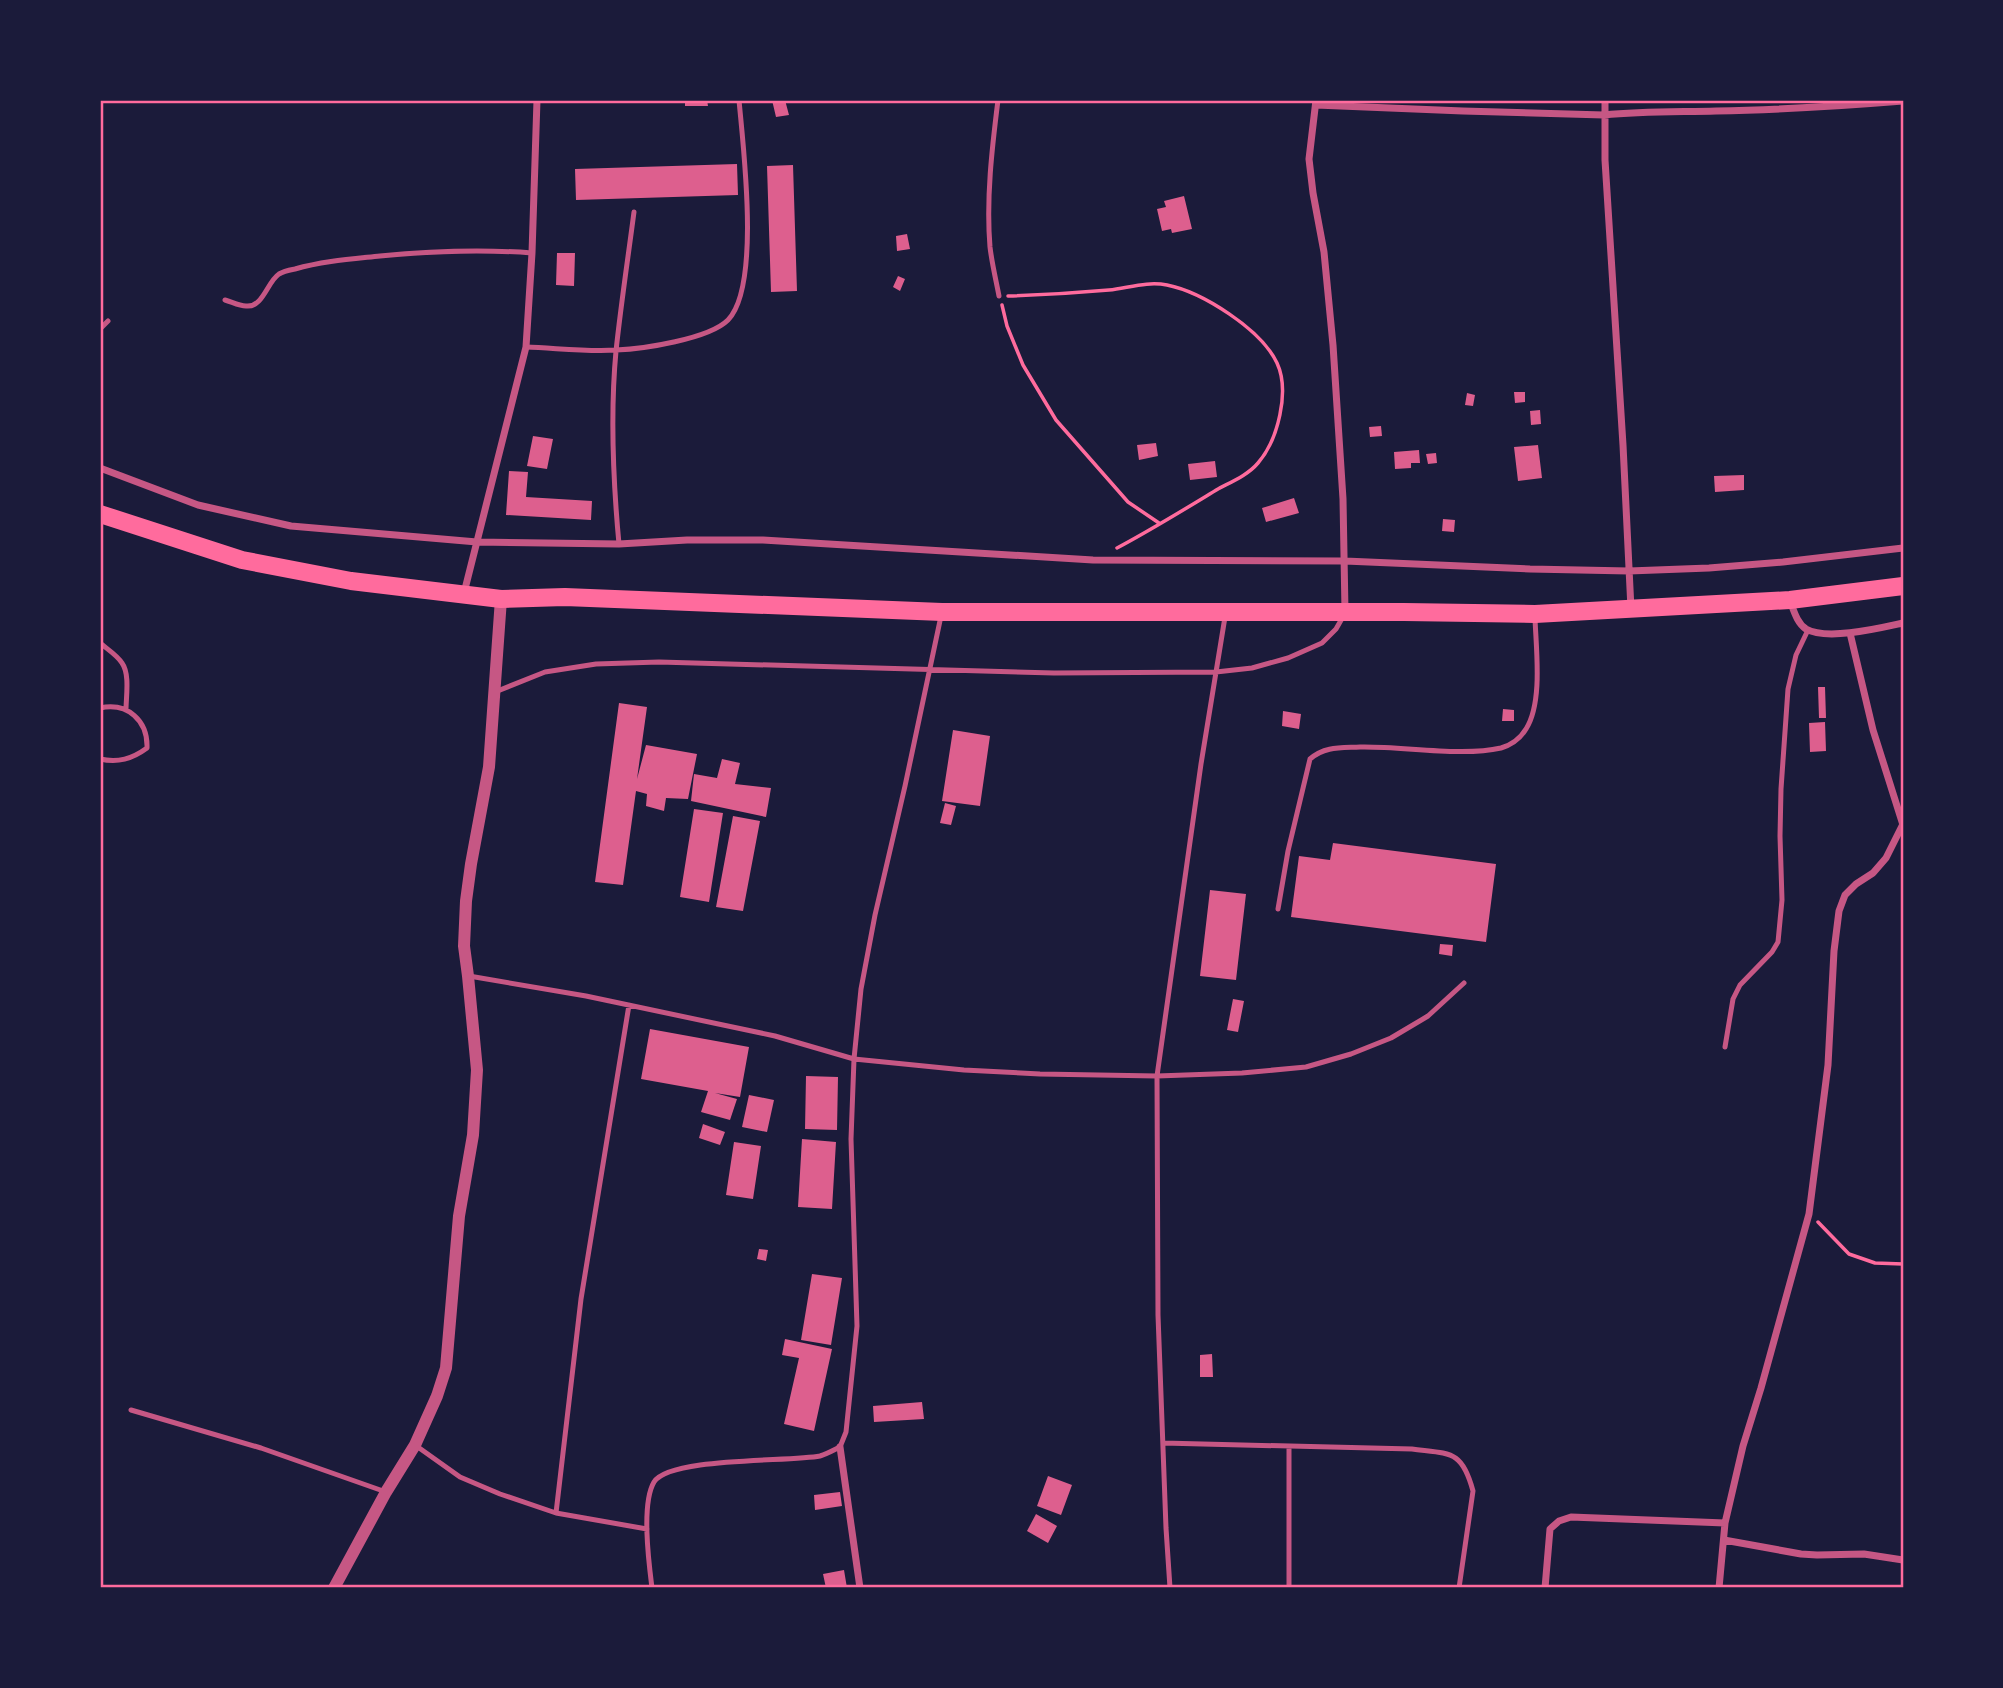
<svg xmlns="http://www.w3.org/2000/svg" width="2003" height="1688" viewBox="0 0 2003 1688" font-family="Roboto,sans-serif">
  <rect width="100%" height="100%" fill="#1b1b3a"/>
  <!-- building -->
  <path fill="#dd5f8e" d="M685 100H707L708 106H685Z
    M772 100H785L789 115 776 117Z
    M737 164 738 195 576 200 575 169Z
    M793 165 797 291 771 292 767 166Z
    M1184 196 1192 229 1172 233 1171 229 1162 231 1157 209 1166 207 1164 201Z
    M907 234 910 249 897 251 896 236Z
    M557 253H575L574 286 556 285Z
    M898 276 905 279 900 291 893 287Z
    M1514 392H1525V402L1515 403Z
    M1467 393 1475 395 1473 406 1465 405Z
    M1540 410 1541 424 1531 425 1530 411Z
    M1381 426 1382 436 1370 437 1369 427Z
    M533 436 553 439 547 469 527 466Z
    M1156 443 1158 456 1139 460 1137 445Z
    M1538 445 1542 478 1518 481 1514 447Z
    M1419 450 1420 463H1411V468L1395 469 1394 452Z
    M1436 453 1437 463 1428 464 1426 454Z
    M1215 461 1217 477 1190 480 1188 464Z
    M509 471 528 472 526 497 592 501 591 520 506 515Z
    M1744 475V490L1715 492 1714 476Z
    M1294 498 1299 513 1266 522 1262 508Z
    M1443 519 1455 520 1454 532 1442 531Z
    M1818 687H1825L1826 718H1819Z
    M619 703 647 707 637 779 646 745 697 754 688 799 666 798 664 811 646 806 647 794 636 791 623 885 595 882Z
    M1503 709 1514 710V721H1502Z
    M1283 711 1301 714 1299 729 1282 726Z
    M1825 722 1826 751 1810 752 1809 723Z
    M953 730 990 736 980 806 942 801Z
    M722 759 740 763 735 784 771 788 766 817 691 801 694 774 717 778Z
    M945 803 956 806 951 825 940 823Z
    M694 809 723 813 709 902 680 897Z
    M733 816 760 821 743 911 716 907Z
    M1333 843 1496 864 1486 942 1291 917 1299 856 1330 860Z
    M1210 890 1246 894 1236 980 1200 976Z
    M1440 944 1453 945 1452 956 1439 954Z
    M1233 999 1244 1001 1238 1032 1227 1030Z
    M650 1029 749 1047 740 1097 715 1093 737 1099 730 1120 701 1112 708 1091 641 1079Z
    M806 1076 838 1077 837 1130 805 1129Z
    M749 1095 774 1100 767 1132 742 1127Z
    M703 1124 725 1132 720 1145 699 1138Z
    M802 1139 836 1142 832 1209 798 1207Z
    M734 1142 761 1146 753 1199 726 1195Z
    M759 1249 768 1250 766 1261 757 1259Z
    M812 1274 842 1278 831 1345 801 1340Z
    M785 1339 832 1349 814 1431 784 1424 799 1358 782 1355Z
    M1212 1354 1213 1377H1200V1355Z
    M922 1402 924 1419 874 1422 873 1406Z
    M1048 1476 1072 1485 1061 1515 1037 1506Z
    M840 1492 842 1506 815 1510 814 1495Z
    M1036 1514 1057 1526 1048 1543 1027 1531Z
    M844 1570 847 1588H826L823 1574Z"/>
  <g fill="none" stroke-linecap="round" stroke-linejoin="round">
    <!-- path -->
    <path stroke="#ff6b9d" stroke-width="3.5" d="M1008 296C1041 295 1075 293 1109 290 1128 288 1147 281 1167 285 1202 292 1261 329 1277 363 1290 391 1278 440 1258 463 1248 475 1231 482 1218 489 1185 509 1151 530 1117 548
      M1002 305 1007 326 1023 365 1056 420 1128 502 1159 523
      M1818 1222 1849 1254 1875 1263 1903 1264"/>
    <!-- service -->
    <path stroke="#c65784" stroke-width="5" d="M998 100C992 148 986 199 990 247 992 264 996 280 999 296
      M225 300C232 302 239 306 246 306 263 308 267 282 279 274 284 271 290 270 295 269 323 261 352 259 380 256 431 251 481 249 532 253
      M100 329 108 321
      M526 347C556 348 587 352 616 350 643 349 709 339 728 320 761 286 743 146 739 100
      M619 544C613 480 610 415 616 351 621 304 628 258 634 212
      M100 643C107 649 117 655 122 663 130 674 126 697 126 710
      M495 692 545 672 596 664 659 662 1054 673 1216 672 1252 668 1288 658 1322 643 1336 629 1344 615
      M100 708C128 702 148 721 147 748 132 759 118 763 100 759
      M1278 909 1288 851 1310 759C1325 746 1341 748 1360 747 1403 746 1461 757 1501 748 1511 745 1520 739 1526 729 1543 702 1536 649 1535 618
      M469 976 586 996 775 1036 854 1059 964 1070 1040 1074 1157 1076 1242 1073 1306 1067 1351 1054 1391 1038 1428 1016 1464 983
      M1725 1047 1733 999 1740 985 1772 952 1778 942 1782 900 1780 836 1781 789 1788 689 1796 655 1808 630
      M131 1410 261 1448 386 1492
      M1163 1443 1412 1449C1451 1454 1462 1450 1473 1491L1459 1588
      M415 1445 460 1477 500 1494 556 1513 647 1529
      M1289 1447V1588
      M556 1513 581 1299 629 1005
      M652 1588C649 1564 641 1504 654 1482 670 1457 789 1462 820 1456 827 1454 834 1450 840 1447L846 1432 857 1326 851 1139 854 1059 861 989 875 915 905 786 941 616
      M1170 1588 1166 1528 1158 1315 1157 1076 1201 764 1225 617"/>
    <!-- minor -->
    <path stroke="#c65784" stroke-width="7" d="M1316 100 1309 159 1313 193 1324 252 1333 345 1343 499 1345 611
      M1605 100V160L1623 445 1631 609
      M1316 105 1463 111 1604 115C1642 111 1679 112 1716 111 1779 110 1841 106 1903 101
      M100 468 198 505 291 526 477 542 619 544 687 540H763L1093 560 1345 561 1530 569 1629 571 1709 568 1783 562 1903 548
      M464 593 526 347 532 253 537 100
      M1790 601C1794 611 1797 623 1806 629 1827 641 1880 628 1903 623
      M1850 633 1873 730 1903 825
      M840 1447 860 1588
      M1724 1540 1801 1554 1817 1555 1864 1554 1903 1560
      M1545 1588 1550 1529 1559 1521 1571 1517 1725 1523
      M1719 1588 1725 1523 1743 1446 1761 1388 1809 1214 1828 1065 1834 951 1839 911 1845 895 1856 884 1873 873 1886 858 1903 824"/>
    <!-- tertiary -->
    <path stroke="#c65784" stroke-width="12" d="M334 1588 386 1492 415 1445 437 1396 446 1368 459 1216 473 1135 477 1070 468 976 464 946 466 901 471 864 489 767 501 599"/>
    <!-- trunk -->
    <path stroke="#ff6b9d" stroke-width="18" d="M100 514 242 560 351 581 501 599 565 597 942 612H1404L1535 614 1790 600 1903 586"/>
  </g>
  <!-- border -->
  <rect width="2003" height="1688" fill="none" stroke="#1b1b3a" stroke-width="203"/>
  <rect x="102" y="102" width="1800" height="1484" fill="none" stroke="#ff6b9d" stroke-width="2.5"/>
</svg>
